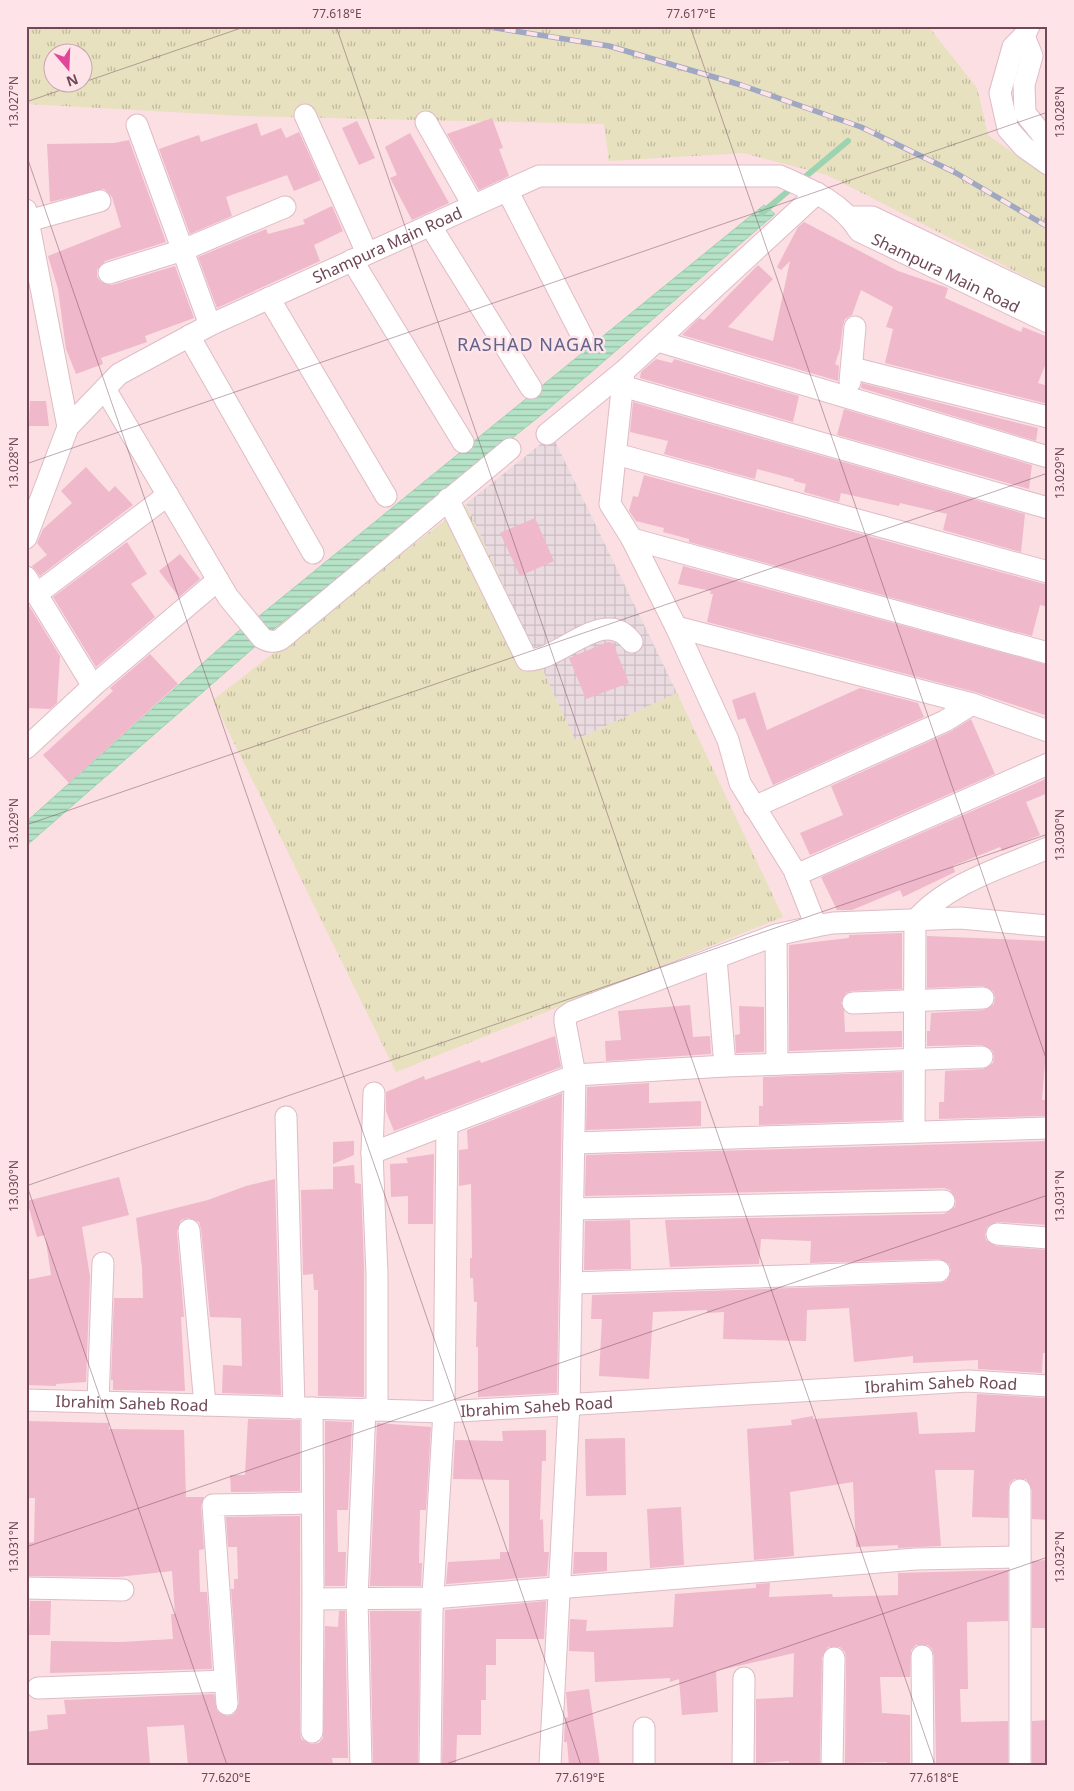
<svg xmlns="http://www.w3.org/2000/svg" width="1074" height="1791" viewBox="0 0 1074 1791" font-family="'Noto Sans',sans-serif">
  <defs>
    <pattern id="industrial-grid" width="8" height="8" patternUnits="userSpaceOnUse" patternTransform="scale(1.25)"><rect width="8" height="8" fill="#e9dbdf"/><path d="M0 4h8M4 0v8" fill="none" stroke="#cbbdc1"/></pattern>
    <pattern id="grass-tufts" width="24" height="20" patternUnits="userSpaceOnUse" patternTransform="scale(1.25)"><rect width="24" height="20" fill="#e7e1bf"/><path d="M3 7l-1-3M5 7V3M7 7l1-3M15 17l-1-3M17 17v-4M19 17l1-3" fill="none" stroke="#c0b89e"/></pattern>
    <pattern id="water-rules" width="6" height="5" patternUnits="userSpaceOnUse" patternTransform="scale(1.25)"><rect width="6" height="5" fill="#b5e3c7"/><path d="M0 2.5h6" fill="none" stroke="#98baa4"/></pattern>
  </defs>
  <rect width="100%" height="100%" fill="#fbdfe3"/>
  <!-- industrial -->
  <path fill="url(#industrial-grid)" d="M552 435 677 693 575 740 466 504Z"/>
  <!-- grass -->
  <path fill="url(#grass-tufts)" fill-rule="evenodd" d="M26 26H928L977 88 988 135 1048 177V288L827 175 743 153 609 161 604 124 244 116 26 104ZM52 52H82V82H52Z
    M466 504 575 740 677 693 783 917 396 1072 213 700Z"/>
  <!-- water -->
  <path fill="url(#water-rules)" stroke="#9cd4b2" d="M764 205 775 214 546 411 270 632 258 617Z
    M242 628 258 644 26 846V822Z"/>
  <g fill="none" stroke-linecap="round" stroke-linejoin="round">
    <!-- stream -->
    <path stroke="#9cd4b2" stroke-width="6" d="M762 213 848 141"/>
  </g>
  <!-- building -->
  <path fill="#efb8cb" d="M492 118 503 148 499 149 509 176 479 190 447 134Z
    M357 121 375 158 359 165 342 128Z
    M257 123 261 136 281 128 286 138 299 132 321 180 294 191 287 175 226 197 232 216 190 234 159 149 199 135 201 142Z
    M410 133 449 203 412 220 390 178 397 175 385 147Z
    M129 140 166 242 105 261 97 270V277L101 282 112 285 175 266 194 318 145 336 147 342 101 358 103 364 76 374 66 349 58 289 48 256 121 227 112 197 104 189 50 202 47 144 114 143Z
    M332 206 343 231 314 245 320 261 217 308 198 257 266 229 268 234 305 224 303 220Z
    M804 222 898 271 948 288 945 298 1021 332 1023 327 1048 337V358L1038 383 1048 386V404L885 363 893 329 886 327 893 307 861 290 852 315 845 319 843 325 840 349 835 364 839 366 838 381 682 335 699 318 704 320 758 265 773 279 728 327 773 341 790 261 781 270 777 267 798 227Z
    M656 359 672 363 674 359 799 396 793 422 640 378 641 372Z
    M862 383 1038 428 1036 441 861 388Z
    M30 401H46L49 426H29Z
    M633 402 1025 514 1021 552 943 530 947 514 900 503 899 506 841 493 839 502 804 492 806 484 794 481V479L757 469 755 479 664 454 668 441 630 432Z
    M844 409 1032 465 1029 489 837 435Z
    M86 467 109 492 115 486 133 505 40 576 32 566 47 555 37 543 43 529 72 503 61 491Z
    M644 475 1048 585V607L1040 605 1032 636 689 542V539L663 532 664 528 636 521 629 511 633 496 638 497Z
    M535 518 554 561 520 576 500 533Z
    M127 542 147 574 131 584 155 617 96 667 53 597Z
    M180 554 200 579 179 597 159 571Z
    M683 566 1048 665V716L975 692 707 622 713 594H710L711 591 678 584Z
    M26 601 60 656 57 703 50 709 26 708Z
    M608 642 613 643 629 683 586 699 569 658Z
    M150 654 178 684 69 783 43 755 113 691 110 688Z
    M860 688 918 703 924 717 773 785 745 718 738 720 732 700 755 692 767 730Z
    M971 719 995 774 810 855 800 833 843 815 831 786 950 732Z
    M1048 778V793L1026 802 1040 835 1002 851 1000 847 953 866 955 872 903 897 900 890 852 910H837L821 877Z
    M902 933V989L852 991 846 993 841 1003 844 1011 845 1032 902 1031V1047L789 1051V945L849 938V935Z
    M927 936 1048 941V1026L1042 1100H1047V1116L939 1119V1102H944L945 1071 983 1069 993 1063 994 1056 992 1050 982 1045 927 1046V1031H930L931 1013 984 1010 994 1004 995 997 993 991 983 986 927 988Z
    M690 1005 693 1037 710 1036 711 1054 606 1061 605 1041 621 1040 618 1011Z
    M739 1006 764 1007V1052L736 1053 735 1035 740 1034Z
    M555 1036 561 1067 394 1131 386 1111V1092L424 1076 425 1080 480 1060 481 1063Z
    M902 1072V1120L759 1125V1106H763V1077Z
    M649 1083V1103L701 1101V1126L586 1130 587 1087Z
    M562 1093 557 1393 478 1397V1347H476L477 1302H474L473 1278H470V1258H472L471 1184 459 1186V1150L468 1149 467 1130Z
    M354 1141V1155L333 1164V1142Z
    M1048 1141V1225L997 1222 987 1227 985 1234 986 1240 996 1246 1048 1250 1045 1353H1043L1042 1373 978 1369V1360L913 1363V1356L854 1362 849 1308 807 1310 806 1341 723 1339 724 1312 707 1313V1310L653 1312 649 1379 599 1376 602 1319H591L592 1295 939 1283 946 1281 951 1271 949 1264 939 1259 810 1263 811 1241 761 1239 759 1264 670 1267 665 1220 944 1214 955 1207 956 1200 950 1190 944 1188 585 1196 586 1155Z
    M434 1154 433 1224H408V1196L391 1197 390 1164 408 1163 406 1158Z
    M354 1165 355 1183 361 1184 364 1267V1397L318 1396V1290H314L313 1274 303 1275 301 1190 333 1189V1167Z
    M119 1177 129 1215 82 1227 90 1276 86 1382 56 1384V1386L26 1385V1280L51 1275 45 1235 37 1237 27 1201Z
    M275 1179 281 1395 222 1393 223 1365 242 1366 241 1318 210 1317 201 1229 199 1222 188 1218 181 1220 177 1231 184 1317H181L185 1391 113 1390V1380H111L114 1298H143L142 1268 136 1218 208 1200 246 1186Z
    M630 1220 631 1269 584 1270 585 1221Z
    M977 1394 1048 1398V1520L1032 1519V1490L1026 1479H1014L1009 1484 1008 1518 972 1517 974 1470H935L941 1546 898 1548V1545L856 1547 853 1482 790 1492 794 1556 754 1560 747 1429 792 1425 791 1420 813 1416V1419L917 1412 919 1434 975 1432Z
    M248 1419 300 1420V1491L231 1492 230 1475H245Z
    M26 1421 109 1423V1429L184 1430 186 1497H204L201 1506 204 1549 199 1550 200 1592H207L212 1669 50 1673 51 1641 121 1642 173 1639 171 1614H175L172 1571 118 1577 26 1576V1543L34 1542 35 1498H26Z
    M325 1421 352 1422 348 1510H337L338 1552H346L345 1586H325Z
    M377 1423 431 1427 426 1510H420L419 1563H422L421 1586H370Z
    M546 1430V1461H542L540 1520 543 1519 544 1552H549L547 1576 446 1584 448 1562 500 1559V1552H509V1480L453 1479 455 1440 503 1441 502 1431Z
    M625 1438 626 1495 586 1496 585 1439Z
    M681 1507 684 1565 650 1568 647 1509Z
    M300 1516V1732L301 1739 311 1744 319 1743 323 1738 325 1626 338 1627 339 1611H345L348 1758H332L333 1765H188L184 1725 147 1727 150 1765 26 1764V1732L48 1729 47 1715 66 1714 64 1700 214 1694 217 1711 227 1716 234 1714 239 1703 231 1589H234V1579H238L237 1547H228L226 1517Z
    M574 1552H607V1571L573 1574Z
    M1048 1560V1628H1032V1561Z
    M1008 1570V1621L967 1622 968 1689H960L961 1722 1008 1721V1765H936L934 1656 932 1649 928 1645H916L911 1650 910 1677H880L882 1713 910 1715V1765H887V1762L845 1763 846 1658 845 1652 840 1647H828L822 1657 820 1765H788L789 1761 756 1763V1699L793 1697 794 1653 716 1671 718 1712 682 1715 679 1679 670 1682V1678L595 1682 594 1652 569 1651 570 1619 587 1620 586 1631 673 1627 675 1594 756 1588V1584L770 1583 769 1597 832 1594 833 1597 898 1595V1573Z
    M30 1601H51L50 1635H29Z
    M546 1601 544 1639H496V1665H486V1700H481V1735H457L456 1765H442L445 1610Z
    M370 1611H420L418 1765H373Z
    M589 1689 600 1765H569L567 1742H564L565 1718 568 1717 566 1692Z
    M1048 1720V1765H1032V1721Z"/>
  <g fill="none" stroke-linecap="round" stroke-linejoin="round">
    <!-- minor casing -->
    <g stroke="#debcc6" stroke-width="23">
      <g id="minor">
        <path d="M1029 26 1024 36 1013 47 1000 93 1008 129 1024 147 1048 164"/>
        <path d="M1024 36 1032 56 1024 85 1025 113 1048 142"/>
        <path d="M305 115 367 253"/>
        <path d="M426 122 473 205"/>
        <path d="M137 125 210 325"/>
        <path d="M507 190 583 338"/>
        <path d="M817 193 624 371 610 504 632 539 676 627 728 740 740 783 794 870 816 926 833 923 960 918 1048 926"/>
        <path d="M26 210 68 427"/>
        <path d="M851 217H872L1048 301"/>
        <path d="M28 221 100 201"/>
        <path d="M430 225 531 388"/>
        <path d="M352 260 463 442"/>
        <path d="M109 273 183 250 285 207"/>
        <path d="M269 298 386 496"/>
        <path d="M189 336 313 553"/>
        <path d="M658 341 1048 457"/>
        <path d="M852 368 1048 417"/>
        <path d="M850 382 855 327"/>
        <path d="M622 386 1048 508"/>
        <path d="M105 389 228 597 262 638C269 642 274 643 281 639L510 449"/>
        <path d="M547 434 624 371"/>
        <path d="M616 454 1048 572"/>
        <path d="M448 499 527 660C561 661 604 604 632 642"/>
        <path id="s1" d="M26 538 68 427 119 374 210 325 539 176H780C809 189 842 202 859 231L1048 322"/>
        <path d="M632 539 1048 653"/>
        <path d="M26 577 93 686"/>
        <path d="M38 593 168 495"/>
        <path d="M676 627 972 704 1048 731"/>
        <path d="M26 748 93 686 218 580"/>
        <path d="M754 807 945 721 972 704"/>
        <path d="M796 875 1048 764"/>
        <path d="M816 926 776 935 572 1012 565 1017V1022L575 1075 725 1066 982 1057"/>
        <path d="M776 935 777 1064"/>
        <path d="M716 958 725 1066"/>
        <path d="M853 1003 983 998"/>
        <path d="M374 1093 372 1153 377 1274V1410"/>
        <path d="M286 1117 294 1408"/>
        <path d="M914 1132 915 921C947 883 1004 867 1048 848"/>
        <path d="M574 1143 1048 1128"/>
        <path d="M372 1153 575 1075 569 1405 550 1765"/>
        <path d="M573 1209 944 1201"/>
        <path d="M189 1230 205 1405"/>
        <path d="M997 1234 1048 1238"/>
        <path d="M572 1283 939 1271"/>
        <path id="s2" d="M26 1400 444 1412 968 1381 1048 1386"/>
        <path d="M98 1402 103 1263"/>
        <path d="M312 1408 313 1599 432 1598 916 1559 1020 1557"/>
        <path d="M1020 1490V1765"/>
        <path d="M26 1588 123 1590"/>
        <path d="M922 1656 923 1765"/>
        <path d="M38 1688 225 1681"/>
        <path d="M227 1704 213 1505 312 1503"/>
        <path d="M644 1728V1765"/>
        <path d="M312 1732 313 1599"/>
        <path d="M361 1765 357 1599 365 1409"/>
        <path d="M430 1765 432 1612 444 1412 447 1124"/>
        <path d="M743 1765 744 1678"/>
        <path d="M832 1765 834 1658"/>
      </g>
    </g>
    <!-- minor -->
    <use href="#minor" stroke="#fff" stroke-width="21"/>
    <!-- rail casing -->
    <g stroke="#9fa7c2" stroke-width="5.5">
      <path id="rail" d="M483 26 609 46 741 85 861 127 956 173 1048 227"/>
    </g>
    <!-- rail -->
    <use href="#rail" stroke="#fee4e8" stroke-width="4" stroke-dasharray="11" stroke-linecap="butt"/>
  </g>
  <!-- ticks -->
  <path fill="none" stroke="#704858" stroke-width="1" stroke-opacity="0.45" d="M336 26 935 1765M690 26 1048 1064M1045 26 1048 36M26 102 247 26M26 154 581 1765M26 464 1048 112M26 825 1048 473M26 1183 227 1765M26 1186 1048 834M26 1547 1048 1195M443 1765 1048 1557"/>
  <g text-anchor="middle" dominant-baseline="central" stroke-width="5" stroke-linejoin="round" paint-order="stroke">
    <!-- street labels -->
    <g font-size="16" fill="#704858" stroke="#fee4e8">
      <text stroke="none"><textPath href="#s1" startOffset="490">Shampura Main Road</textPath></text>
      <text stroke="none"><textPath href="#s1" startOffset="1092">Shampura Main Road</textPath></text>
      <text stroke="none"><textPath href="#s2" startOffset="916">Ibrahim Saheb Road</textPath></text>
      <text stroke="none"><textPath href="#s2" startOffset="106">Ibrahim Saheb Road</textPath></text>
      <text stroke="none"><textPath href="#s2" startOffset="511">Ibrahim Saheb Road</textPath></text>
    </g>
    <!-- neighbourhood labels -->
    <g font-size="18" letter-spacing="1" fill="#60648c" stroke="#fee4e8">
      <text x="531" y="344">RASHAD NAGAR</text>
    </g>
  </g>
  <!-- border -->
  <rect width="1074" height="1791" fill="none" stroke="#fee4e8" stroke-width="55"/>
  <!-- north arrow -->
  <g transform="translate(68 68) rotate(161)"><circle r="24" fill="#fee4e8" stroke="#c5a6ae"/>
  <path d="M0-4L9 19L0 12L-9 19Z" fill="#e14799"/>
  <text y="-8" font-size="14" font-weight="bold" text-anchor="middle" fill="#704858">N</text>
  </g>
  <rect x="28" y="28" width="1018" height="1736" fill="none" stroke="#704858" stroke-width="2"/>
  <g font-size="12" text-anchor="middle" fill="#704858">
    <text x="337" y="18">77.618°E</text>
    <text x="691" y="18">77.617°E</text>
    <text transform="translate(14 102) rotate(-90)" y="4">13.027°N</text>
    <text transform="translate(1060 112) rotate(-90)" y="4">13.028°N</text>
    <text transform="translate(14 463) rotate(-90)" y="4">13.028°N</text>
    <text transform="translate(1060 473) rotate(-90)" y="4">13.029°N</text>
    <text transform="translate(14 824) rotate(-90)" y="4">13.029°N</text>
    <text transform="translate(1060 835) rotate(-90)" y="4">13.030°N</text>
    <text transform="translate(14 1186) rotate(-90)" y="4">13.030°N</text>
    <text transform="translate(1060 1196) rotate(-90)" y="4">13.031°N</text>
    <text transform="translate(14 1547) rotate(-90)" y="4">13.031°N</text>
    <text transform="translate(1060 1557) rotate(-90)" y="4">13.032°N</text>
    <text x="226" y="1782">77.620°E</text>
    <text x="580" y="1782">77.619°E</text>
    <text x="934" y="1782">77.618°E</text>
  </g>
</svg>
